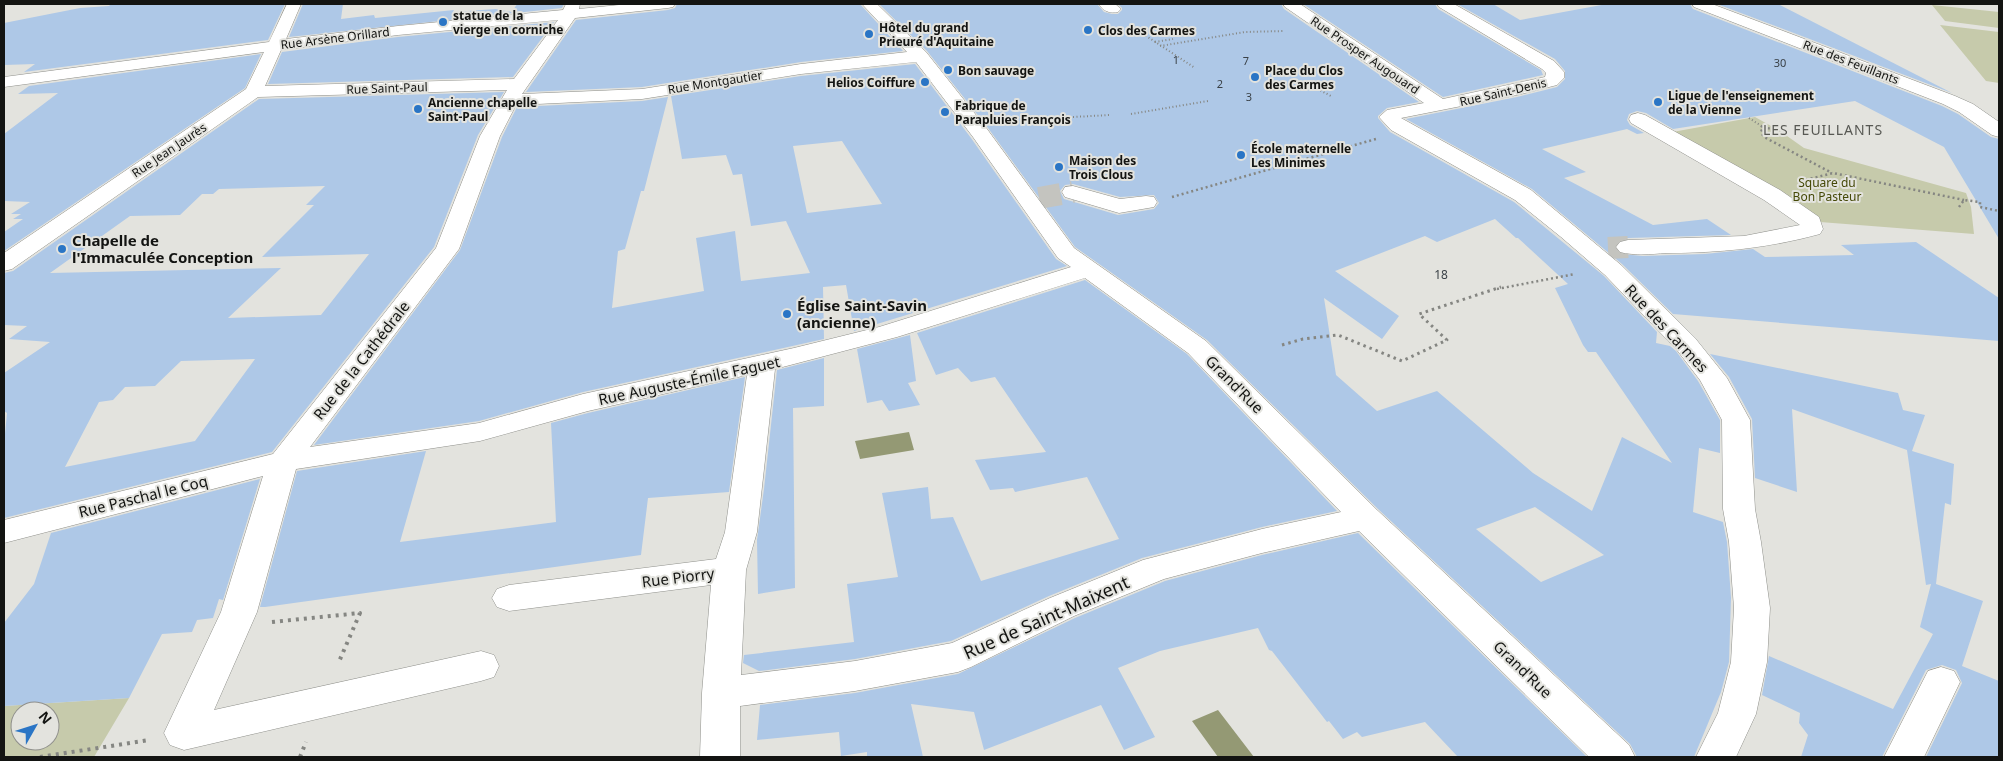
<svg xmlns="http://www.w3.org/2000/svg" width="2003" height="761" viewBox="0 0 2003 761" font-family="'Noto Sans',sans-serif">
  <rect width="100%" height="100%" fill="#e3e3de"/>
  <!-- green -->
  <path fill="#c6caab" fill-rule="evenodd" d="M1932 5 1999 12V28L1945 21Z
    M1940 25 1999 32V83L1986 81Z
    M1755 117 1780 131 1804 148 1966 193 1971 207 1974 234 1820 222 1667 133Z
    M129 698 94 757H4V706ZM20 711H50V741H20Z"/>
  <!-- water -->
  <path fill="#949974" d="M909 432 914 450 860 459 855 441Z
    M1218 710 1254 757H1218L1192 721Z"/>
  <!-- building -->
  <path fill="#aec8e7" fill-rule="evenodd" d="M111 4H285L268 40 24 72 35 64 4 65V23L80 8 109 6Z
    M303 4H343L341 19 374 15 375 18 454 10 453 12 496 9 512 12 517 4H564L562 8 289 37Z
    M677 4H860L903 51 801 62 642 87 526 92 576 20 668 10 675 8Z
    M879 4H1097L1104 12 1112 14H1118L1122 10V8L1118 4H1281L1284 9 1419 102 1387 108 1378 116V118L1390 132 1514 202 1604 276 1657 332 1656 343 1670 346 1676 351 1698 381 1720 420V453L1699 448 1693 512 1723 522 1727 542 1731 598 1729 662 1721 692 1694 757H1637L1630 744 1378 509 1207 340 1075 247 988 128 927 51ZM1073 184 1120 197 1154 195 1159 203 1154 209 1118 215 1064 199 1060 191 1065 185ZM1495 219 1516 238H1518L1568 284 1555 288 1583 345 1588 352H1596L1672 463 1622 437 1592 511 1533 473 1437 391 1377 411 1336 375 1324 298 1382 339 1399 316 1335 271 1425 236 1437 242ZM1535 507 1604 555 1541 582 1476 529Z
    M1303 4H1435L1438 9 1541 70 1543 75 1443 97Z
    M1457 4H1493L1520 20 1607 4H1690L1693 9 1942 106 1958 114 1991 137 1999 139V239L1944 147 1855 101 1673 129 1646 113 1637 111 1629 114 1627 120 1630 125 1644 133 1637 134 1627 129 1542 149 1586 172 1564 178 1653 225 1707 219 1731 235 1628 238 1620 240 1615 246 1620 254 1643 256 1705 254 1753 249 1765 257 1854 255 1841 245 1916 242 1999 298V341L1673 314 1622 264 1532 189 1406 119 1517 97 1557 87 1565 79V71L1555 59Z
    M1717 4H1778L1952 93Z
    M554 22 513 77 268 84 282 52 398 37Z
    M261 54 245 88 4 251V232L23 219H13L21 214H11L30 202 4 201V134L58 93 18 94 29 86Z
    M915 64 971 138 1056 259 1067 266 854 331 846 285 823 287 824 339 583 392 479 421 314 445 460 250 502 137 517 107 642 101 668 97 644 191H641L625 249 618 251 612 308 704 291 696 238 735 231 741 281 810 273 786 221 751 226 742 174 733 175 726 155 682 159 671 96 801 76ZM842 141 882 204 807 213 793 146Z
    M504 92 478 135 434 247 272 452 4 518V444L7 413 4 411V373L50 342 9 339 27 326 4 325V273L13 271 259 99ZM325 186 306 205H314L262 257 369 254 321 315 228 318 281 268 50 273 130 216 180 215 202 194H213L219 189ZM255 359 195 441 65 467 99 402 113 400 125 387 155 386 181 361Z
    M1085 280 1187 354 1337 511 1262 527 1142 558 1049 596 951 641 855 659 759 671 743 663 744 655 854 642 847 584 898 577 882 493 928 487 931 519 953 517 981 581 1119 539 1087 477 1015 492 1013 488 990 490 975 460 1046 452 995 377 971 382 958 368 936 375 917 333Z
    M910 335 916 381 908 383 920 405 889 411 882 400 867 403 857 349Z
    M1710 354 1898 393 1903 410 1925 415 1912 451 1954 464 1951 505 1945 503 1936 584 1983 601 1962 666 1999 681V757H1926L1962 683 1956 670 1942 665 1926 670 1882 757H1801L1808 735 1799 723 1800 713 1762 695 1769 656 1893 709 1933 634 1920 627 1931 584 1926 585 1907 450 1792 409 1797 492 1755 478 1752 419 1729 377Z
    M824 358V406L793 408 795 588 758 594 757 540 764 489 777 370Z
    M745 377 729 492 648 498 641 555 265 607H260L297 471 426 451 400 542 556 522 551 423 588 413Z
    M260 479 223 600 219 599 213 618 197 620 192 632 162 634 129 698 4 706V623L34 584 51 533Z
    M1358 533 1587 757H1458L1425 722 1362 737 1357 732 1343 739 1329 721 1327 722 1272 651 1269 650 1258 628 1160 651 1118 668 1155 737 1124 750 1101 705 984 750 974 712 911 704 923 757H867V752L841 756 839 732 757 740 760 705 855 693 958 674 1075 618 1165 581 1262 555Z"/>
  <g fill="none" stroke-linecap="round" stroke-linejoin="round">
    <!-- minor-tunnel -->
    <path stroke="#c4c4bf" stroke-width="22" stroke-dasharray="22 11" stroke-linecap="butt" d="M1039 198 1073 192
      M1608 248 1628 247"/>
    <!-- minor casing -->
    <g stroke="#90918c" stroke-width="1">
      <path id="minor" d="M287 4H301L286 39 398 26 563 10 566 4H580L579 9 629 4H675L673 7 668 8 575 18 522 94 642 89 801 64 907 52 862 4H877L926 52 987 129 1074 248 1206 341 1377 510 1629 745 1635 757H1589L1359 531 1262 553 1164 579 1074 616 971 667 958 672 855 691 740 706V757H700L702 693 711 585 509 611 497 607 492 598 497 589 509 585 716 559 725 532 747 375 588 411 480 441 296 469 257 612 214 710 481 651 494 655 499 666 494 677 481 681 184 750 170 745 164 733 221 612 263 476 4 543V520L273 454 436 248 480 136 507 90 258 97 12 269 4 271V253L246 89 264 52 4 87V77L269 42ZM558 20 514 79 265 86 281 50 398 35ZM916 62 973 137 1058 258 1071 267 879 327 794 348 583 394 479 423 310 447 459 249 500 136 516 105 642 99 801 74ZM1085 278 1188 353 1341 512 1262 529 1143 560 1050 598 952 643 855 661 741 675 746 570 757 532 775 369 897 337Z
        M1099 4H1115L1121 9 1118 12C1110 14 1103 11 1099 4Z
        M1283 4H1300L1443 99 1545 77 1546 73 1542 69 1439 7 1437 4H1454L1554 61 1564 72V78L1557 85 1517 95 1401 118 1531 190 1621 265 1695 338 1727 378 1750 420 1755 509 1761 542 1770 608 1767 662 1756 714 1736 757H1696L1718 713 1731 662 1734 608 1729 542 1723 509 1722 420 1700 380 1677 350 1605 275 1561 237 1515 200 1391 130 1379 117 1387 110 1424 103 1285 7Z
        M1692 4H1712L1955 96 1973 104 1999 122V137L1992 135 1959 112 1943 104 1694 7Z
        M1638 113 1645 115 1780 190 1819 217 1823 229 1820 234C1769 248 1719 253 1666 253 1651 254 1635 256 1620 252L1616 247 1620 242 1628 240 1744 236 1800 225 1764 200 1631 123 1629 119 1631 115Z
        M1073 186 1120 199 1146 196 1154 197 1157 202 1154 207 1119 213 1065 197 1062 192 1065 187Z
        M1941 667 1954 671 1960 682 1924 757H1884L1928 671Z"/>
    </g>
    <!-- path-far3 -->
    <path stroke="#858682" stroke-width="2" stroke-dasharray="1 2.5" stroke-linecap="butt" d="M1131 26 1195 68
      M1155 42 1173 39
      M1160 46 1245 32 1284 31
      M1308 84 1331 96
      M1131 114 1208 101
      M1073 117 1110 115
      M1749 118 1763 127"/>
    <!-- path-far2 -->
    <path stroke="#858682" stroke-width="2.5" stroke-dasharray="2 3" stroke-linecap="butt" d="M1761 126 1763 127 1761 132 1764 137 1832 173
      M1763 127 1780 131
      M1801 181 1833 173 1964 200
      M1172 197 1376 139
      M1959 207 1964 200 1980 202V207L1999 211
      M1497 289 1575 274"/>
    <!-- path-far1 -->
    <path stroke="#858682" stroke-width="3" stroke-dasharray="2.5 4" stroke-linecap="butt" d="M1282 345 1303 339 1338 335 1402 361 1447 340 1419 314 1501 287"/>
    <!-- path -->
    <path stroke="#858682" stroke-width="4" stroke-dasharray="3 5" stroke-linecap="butt" d="M272 622 360 613 338 664
      M40 757 149 740
      M300 757 306 742"/>
    <!-- minor -->
    <use href="#minor" fill="#fff" fill-rule="evenodd"/>
  </g>
  <!-- markers -->
  <g fill="#2a75c5" stroke="#e3e3de" stroke-width="2">
    <circle cx="443" cy="22" r="5"/>
    <circle cx="1088" cy="30" r="5"/>
    <circle cx="869" cy="34" r="5"/>
    <circle cx="948" cy="70" r="5"/>
    <circle cx="1255" cy="77" r="5"/>
    <circle cx="925" cy="82" r="5"/>
    <circle cx="1658" cy="102" r="5"/>
    <circle cx="418" cy="109" r="5"/>
    <circle cx="945" cy="112" r="5"/>
    <circle cx="1241" cy="155" r="5"/>
    <circle cx="1059" cy="167" r="5"/>
    <circle cx="62" cy="249" r="5"/>
    <circle cx="787" cy="314" r="5"/>
  </g>
  <g text-anchor="middle" dominant-baseline="central" stroke-width="4" stroke-linejoin="round" paint-order="stroke">
    <!-- far-number labels -->
    <g font-size="11" fill="#3a4147">
      <text x="1176" y="59">1</text>
      <text x="1246" y="60">7</text>
      <text x="1780" y="62">30</text>
      <text x="1220" y="83">2</text>
      <text x="1249" y="96">3</text>
    </g>
    <!-- far-poi labels -->
    <g font-size="12" font-weight="bold" fill="#131412" stroke="#e3e3de" text-anchor="start">
      <text x="453" y="15">statue de la<tspan x="453" dy="14">vierge en corniche</tspan></text>
      <text x="879" y="27">Hôtel du grand<tspan x="879" dy="14">Prieuré d'Aquitaine</tspan></text>
      <text x="1098" y="30">Clos des Carmes</text>
      <text x="958" y="70">Bon sauvage</text>
      <text x="1265" y="70">Place du Clos<tspan x="1265" dy="14">des Carmes</tspan></text>
      <text x="915" y="82" text-anchor="end">Helios Coiffure</text>
      <text x="1668" y="95">Ligue de l'enseignement<tspan x="1668" dy="14">de la Vienne</tspan></text>
      <text x="428" y="102">Ancienne chapelle<tspan x="428" dy="14">Saint-Paul</tspan></text>
      <text x="955" y="105">Fabrique de<tspan x="955" dy="14">Parapluies François</tspan></text>
      <text x="1251" y="148">École maternelle<tspan x="1251" dy="14">Les Minimes</tspan></text>
      <text x="1069" y="160">Maison des<tspan x="1069" dy="14">Trois Clous</tspan></text>
    </g>
    <!-- far-street labels -->
    <g font-size="12" fill="#131412" stroke="#e3e3de">
      <text transform="translate(335 38) rotate(-7)">Rue Arsène Orillard</text>
      <text transform="translate(1365 55) rotate(34)">Rue Prosper Augouard</text>
      <text transform="translate(1851 62) rotate(21)">Rue des Feuillants</text>
      <text transform="translate(715 82) rotate(-9)">Rue Montgautier</text>
      <text transform="translate(387 88) rotate(-2)">Rue Saint-Paul</text>
      <text transform="translate(1503 92) rotate(-13)">Rue Saint-Denis</text>
      <text transform="translate(169 150) rotate(-34)">Rue Jean Jaurès</text>
    </g>
    <!-- far-park labels -->
    <g font-size="12" fill="#454907" stroke="#e3e3de">
      <text x="1827" y="182">Square du<tspan x="1827" dy="14">Bon Pasteur</tspan></text>
    </g>
    <!-- number labels -->
    <g font-size="12" fill="#3a4147">
      <text x="1441" y="274">18</text>
    </g>
    <!-- far-neighbourhood labels -->
    <g font-size="14" letter-spacing="1" fill="#575853" stroke="#e3e3de">
      <text x="1823" y="129">LES FEUILLANTS</text>
    </g>
    <!-- poi labels -->
    <g font-size="15" font-weight="bold" fill="#131412" stroke="#e3e3de" text-anchor="start">
      <text x="72" y="240">Chapelle de<tspan x="72" dy="17">l'Immaculée Conception</tspan></text>
      <text x="797" y="305">Église Saint-Savin<tspan x="797" dy="17">(ancienne)</tspan></text>
    </g>
    <!-- street labels -->
    <g font-size="15" fill="#131412" stroke="#e3e3de">
      <text transform="translate(1667 328) rotate(47)">Rue des Carmes</text>
      <text transform="translate(361 360) rotate(-52)">Rue de la Cathédrale</text>
      <text transform="translate(689 380) rotate(-12)">Rue Auguste-Émile Faguet</text>
      <text transform="translate(1235 384) rotate(45)">Grand'Rue</text>
      <text transform="translate(143 496) rotate(-14)">Rue Paschal le Coq</text>
      <text transform="translate(678 577) rotate(-7)">Rue Piorry</text>
      <text transform="translate(1523 669) rotate(44)">Grand'Rue</text>
    </g>
    <!-- near-street labels -->
    <g font-size="18" fill="#131412" stroke="#e3e3de">
      <text transform="translate(1046 617) rotate(-24)">Rue de Saint-Maixent</text>
    </g>
  </g>
  <!-- border -->
  <rect width="2003" height="761" fill="none" stroke="#131412" stroke-width="10"/>
  <!-- north arrow -->
  <g transform="translate(35 726) rotate(51)"><circle r="24" fill="#e3e3de" stroke="#90908c"/>
  <path d="M0-4L9 19L0 12L-9 19Z" fill="#2a75c5"/>
  <text y="-8" font-size="14" font-weight="bold" text-anchor="middle" fill="#131412">N</text>
  </g>
</svg>
